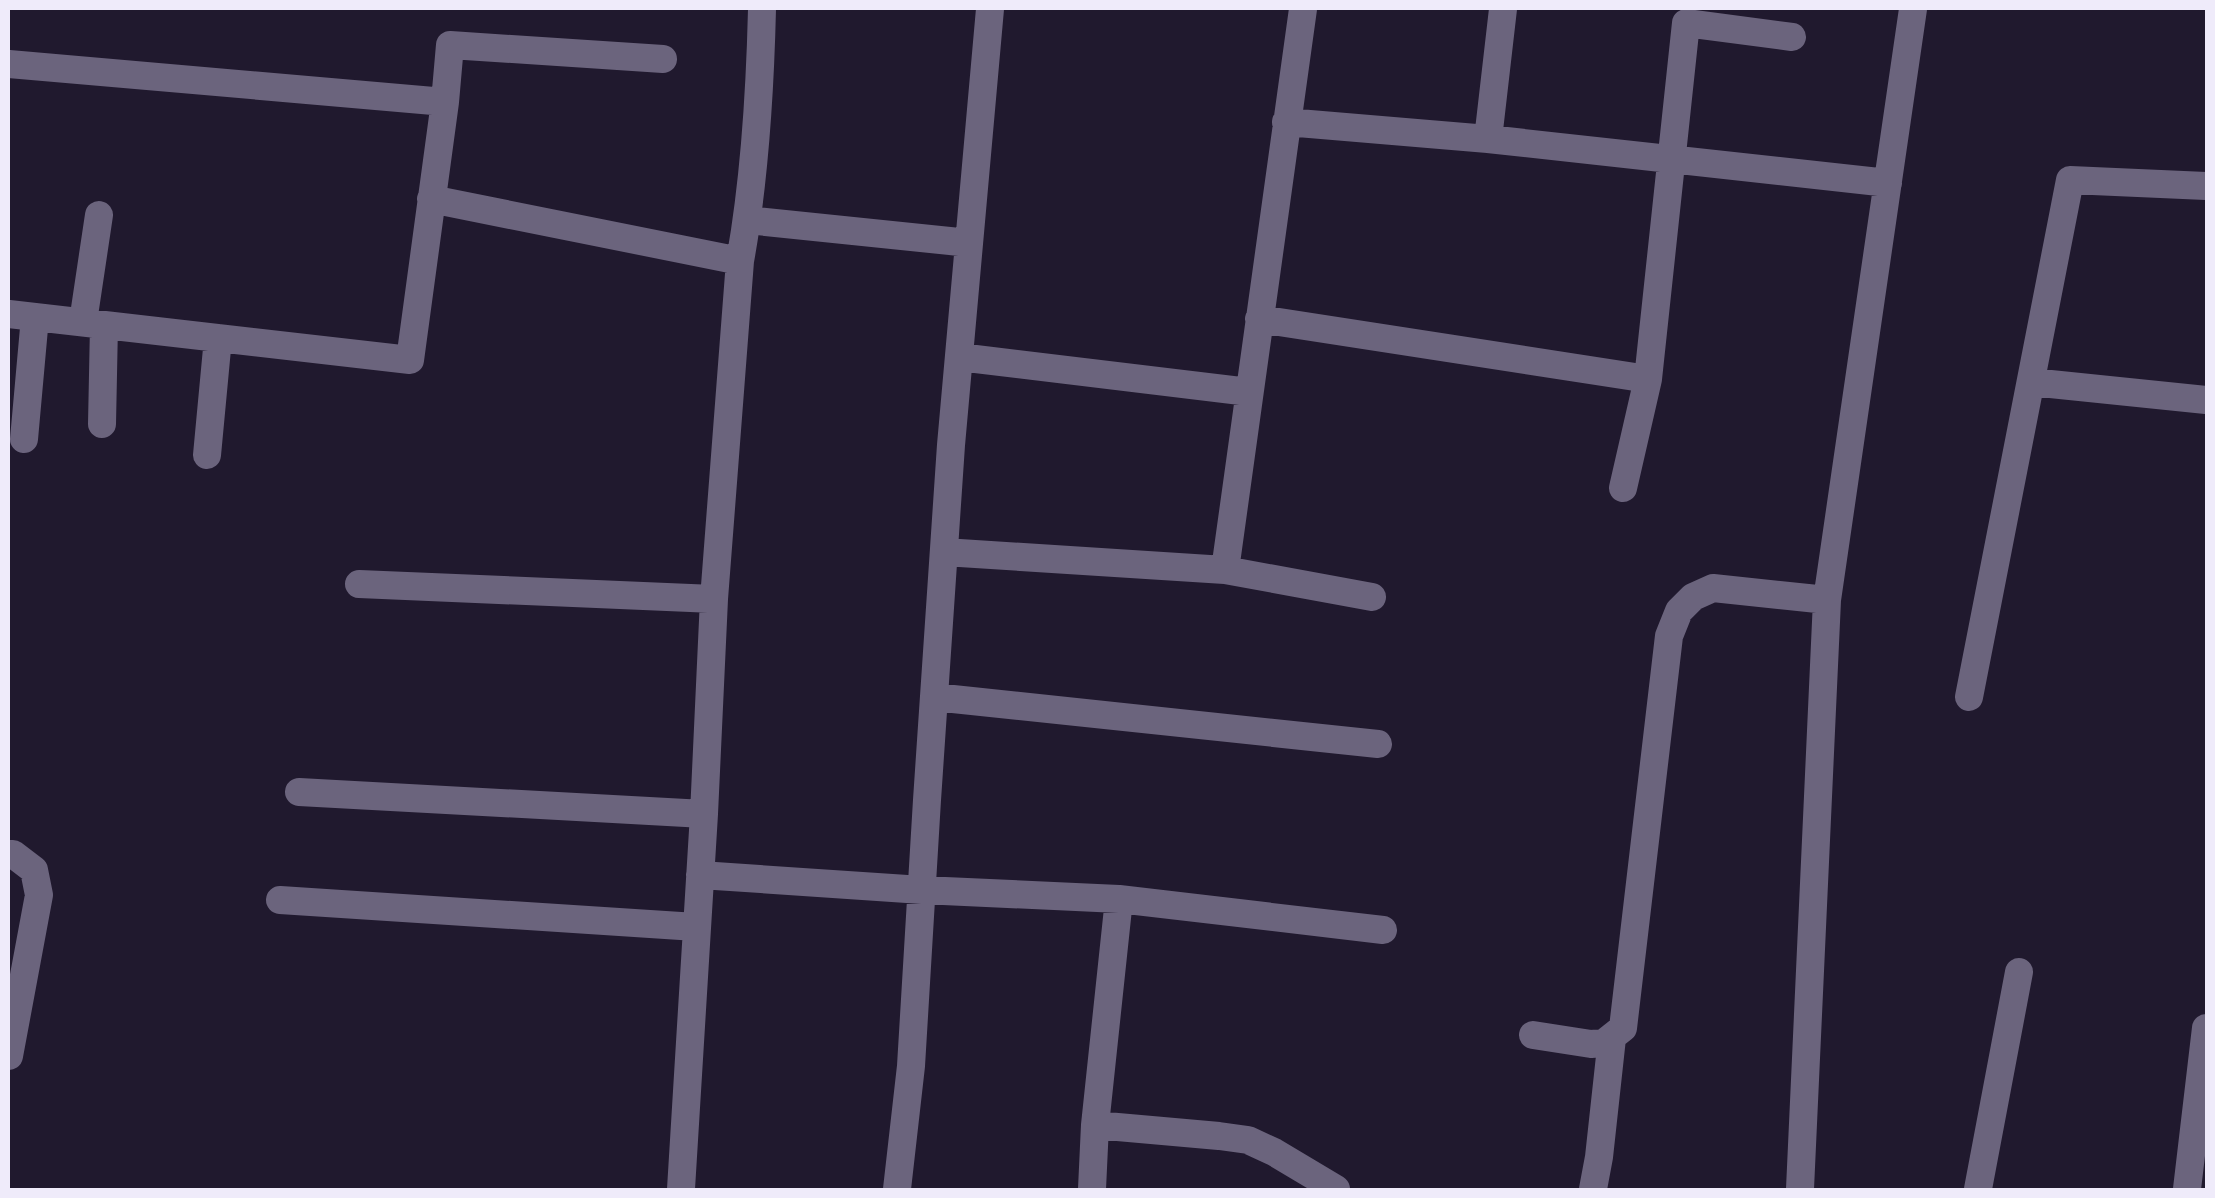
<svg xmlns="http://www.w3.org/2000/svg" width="2215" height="1198" viewBox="0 0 2215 1198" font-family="'PT Sans Narrow',sans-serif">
  <rect width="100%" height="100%" fill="#20192e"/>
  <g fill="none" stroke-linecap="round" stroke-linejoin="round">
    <!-- minor -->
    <path stroke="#6b647d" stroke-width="28" d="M9 64 445 102
      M1286 122 1488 139 1888 183
      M1488 139 1503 9
      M431 199 740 261
      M747 220 969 243
      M9 314 410 360 445 102 450 45 663 59
      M1259 319 1648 379
      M83 322 99 215
      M959 357 1249 392
      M2031 382 2206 400
      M102 424 104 325
      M24 439 35 317
      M207 455 218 338
      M1623 488 1648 379 1686 23 1792 37
      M944 552 1225 570 1372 597
      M1225 570 1303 9
      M359 584 714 599
      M934 697 1378 744
      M1969 697 2070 180 2206 186
      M299 792 704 814
      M9 854H13L34 870 39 895 9 1056
      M700 875 922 890 1119 899 1383 930
      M280 900 696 927
      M1533 1035 1591 1044 1604 1043 1623 1028 1669 636 1679 611 1693 597 1713 588 1827 600
      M1095 1125 1219 1136 1248 1140 1274 1152 1336 1189
      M681 1189 704 814 714 599 740 261C755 178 760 93 762 9
      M897 1189 911 1066 927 800 951 445 990 9
      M1092 1189 1095 1125 1119 899
      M1593 1189 1599 1157 1612 1038
      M1800 1189 1827 600 1913 9
      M1978 1189 2019 972
      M2187 1189 2206 1028"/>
  </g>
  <!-- border -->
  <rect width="2215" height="1198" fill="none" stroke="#efebfa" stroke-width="20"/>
</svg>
